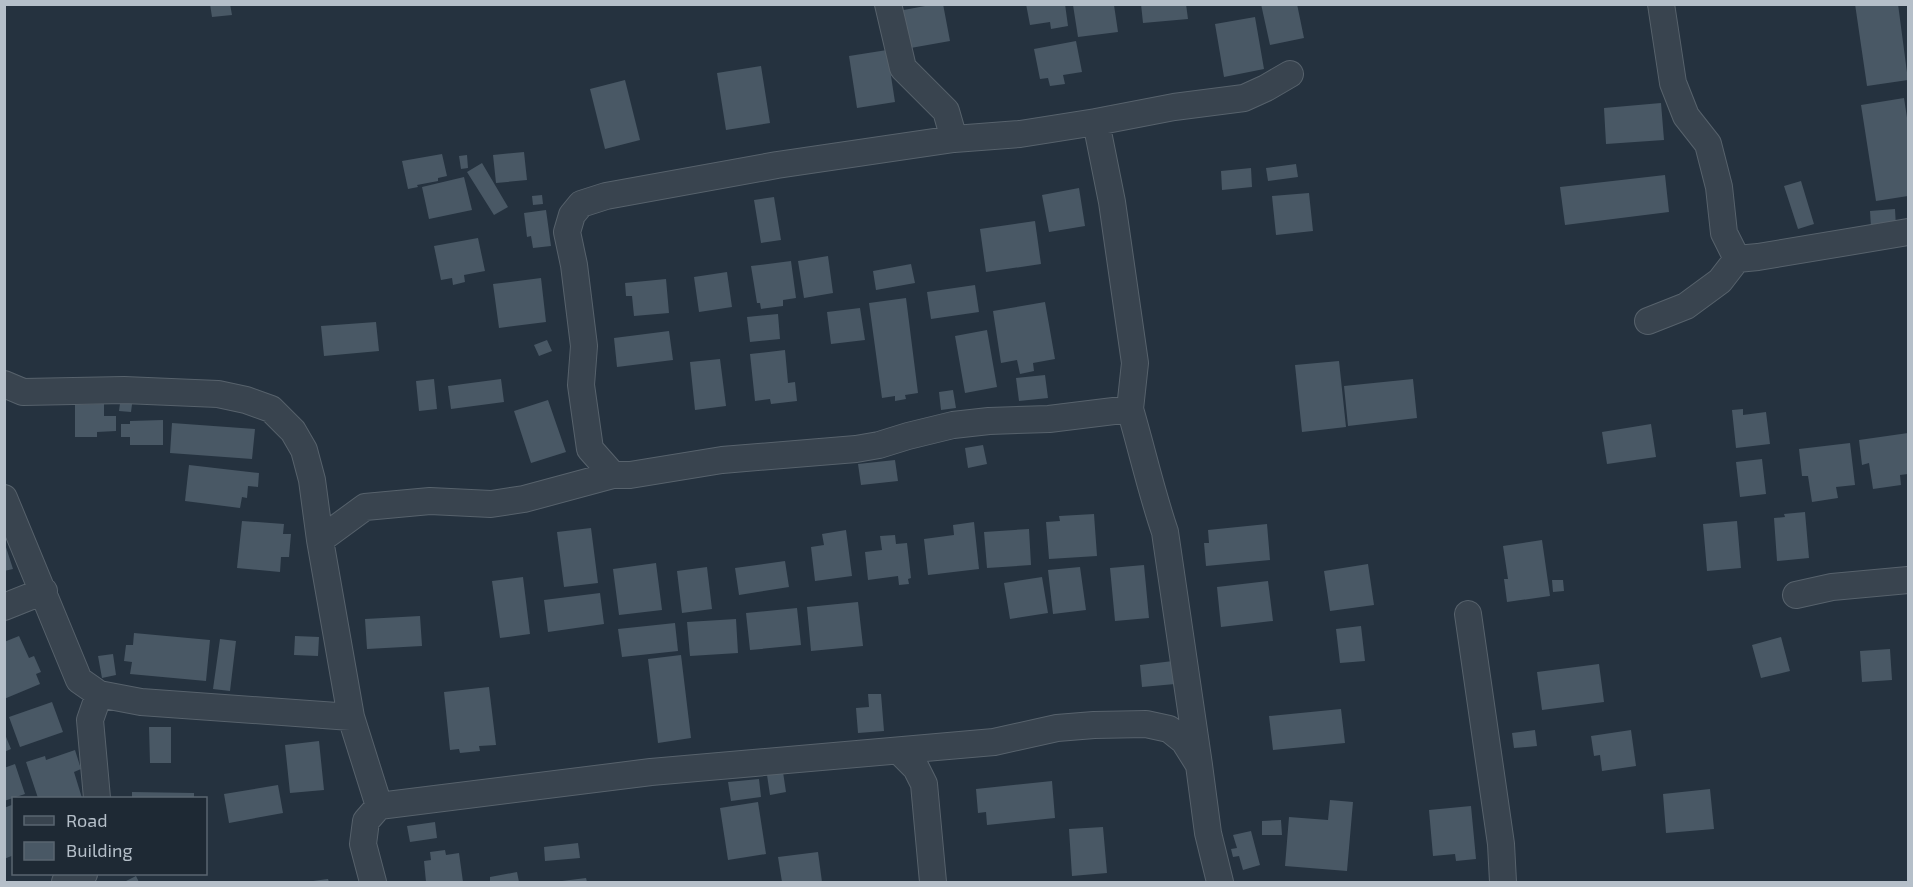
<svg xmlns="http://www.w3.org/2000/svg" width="1913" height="887" viewBox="0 0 1913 887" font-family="'Exo 2',sans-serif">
  <rect width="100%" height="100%" fill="#25323f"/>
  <!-- building -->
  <path fill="#495865" d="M210 4H230L232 15 212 17Z
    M936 4H943L950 41 905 49 898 11Z
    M1026 4H1065L1068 26 1051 29 1050 22 1030 25Z
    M1141 4H1186L1188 19 1143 23Z
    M1261 4H1297L1304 38 1270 45Z
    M1855 4H1898L1908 80 1867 86Z
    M1073 5H1114L1118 32 1078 37Z
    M1255 17 1264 69 1224 77 1215 24Z
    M1076 41 1082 72 1063 75 1065 84 1050 86 1048 78 1040 79 1034 49Z
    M887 50 895 102 857 108 849 56Z
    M761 66 770 123 726 130 717 73Z
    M625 80 640 140 605 149 590 89Z
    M1904 98 1908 124V196L1876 201 1861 105Z
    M1661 103 1664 140 1606 144 1604 108Z
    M524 152 527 180 496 183 493 155Z
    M442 154 447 176 438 178V181L417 185 418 187 408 189 402 161Z
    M467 155 468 168 461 169 459 156Z
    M482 163 508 207 494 215 467 172Z
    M1296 164 1298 177 1268 181 1266 168Z
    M1251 168 1252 187 1222 190 1221 171Z
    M1665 175 1669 212 1565 225 1560 187Z
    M464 177 472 210 429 219 422 187Z
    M1801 181 1814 224 1798 229 1784 186Z
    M1079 188 1085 226 1049 232 1042 195Z
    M1309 193 1313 231 1276 235 1272 196Z
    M542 195 543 204 533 205 532 196Z
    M774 197 781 240 761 243 754 200Z
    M1895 209 1896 227H1871L1870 211Z
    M546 210 551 246 533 248 531 236 527 237 524 213Z
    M1035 221 1041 264 986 272 980 229Z
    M478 238 485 271 464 275 465 282 453 285 452 278 441 280 434 246Z
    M828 256 833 293 804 298 798 261Z
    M791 261 796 298 783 300V306L761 309 760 303H757L751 266Z
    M911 264 915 283 876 290 873 271Z
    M727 272 732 307 699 312 694 277Z
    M541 278 546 322 499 328 493 284Z
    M666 279 669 313 634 316 632 296H626L625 283Z
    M975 285 979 312 931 319 927 292Z
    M906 298 918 393 905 395 906 399 895 401V396L882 398 869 303Z
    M1045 302 1055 359 1033 363 1034 371 1020 374 1017 360 1001 363 993 311Z
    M860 308 865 340 831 344 827 312Z
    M778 314 780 339 750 342 747 317Z
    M376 322 379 351 324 356 321 326Z
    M987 330 997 387 965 393 955 336Z
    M669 331 673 360 617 367 614 338Z
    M547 340 552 351 539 356 534 345Z
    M785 350 788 383 795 382 797 401 771 404 770 399 755 401 750 354Z
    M720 359 726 406 695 410 690 362Z
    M1339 361 1346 427 1302 432 1295 365Z
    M1045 375 1048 398 1019 401 1016 378Z
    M434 379 437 409 419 411 416 381Z
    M501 379 504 402 451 409 448 386Z
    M1413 379 1417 418 1348 426 1344 386Z
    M953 390 956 408 941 410 939 392Z
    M121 396 133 397 131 412 119 411Z
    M548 400 566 452 531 463 514 411Z
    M104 404V416H116V431L97 432V437H75V405Z
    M1743 409V415L1766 412 1770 444 1736 448 1732 410Z
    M163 420V445H130V437H121V424H130V421Z
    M172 423 255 429 252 459 170 453Z
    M1651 424 1656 457 1607 464 1602 432Z
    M1908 433V474L1900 475 1901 485 1873 489 1869 463 1862 465 1859 440Z
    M1850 443 1855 485 1836 487 1838 498 1812 502 1808 476H1802L1799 449Z
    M983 445 987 464 968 468 965 448Z
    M1762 459 1766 494 1740 497 1736 462Z
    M895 460 898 481 861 485 858 464Z
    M189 465 259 473 258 487 248 486 247 498 242 497 240 508 185 501Z
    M1805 512 1809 558 1777 561 1774 518 1785 517 1784 514Z
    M1094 514 1097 556 1049 559 1046 522 1060 521 1059 516Z
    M242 521 284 524 283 534H291L289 557H281L280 572 237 568Z
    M1737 521 1741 568 1707 571 1703 524Z
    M974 522 979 569 928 575 924 539 954 535 953 525Z
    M1267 524 1270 560 1206 566 1204 543H1209L1208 530Z
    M591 528 598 583 564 587 557 532Z
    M1029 529 1031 565 987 568 984 532Z
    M846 530 852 576 815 581 811 547 824 545 822 534Z
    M895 535 896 544 907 543 911 578 908 579 909 584 899 585 898 576 868 580 865 552 882 550 880 536Z
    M1542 540 1550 596 1507 602 1504 579H1508L1503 546Z
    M4 541 13 569 4 571Z
    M785 561 789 587 739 595 735 568Z
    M656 563 662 610 619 615 613 569Z
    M1368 564 1374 605 1330 611 1324 571Z
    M1144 565 1149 618 1115 621 1110 568Z
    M707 567 712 609 682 613 677 571Z
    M1080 567 1086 610 1053 614 1048 570Z
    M523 577 530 634 500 638 492 581Z
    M1042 577 1048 613 1010 619 1004 583Z
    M1552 580H1563L1564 591 1553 592Z
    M1268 581 1273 621 1221 627 1217 587Z
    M600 593 604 624 548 632 544 600Z
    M858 602 863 646 811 651 807 607Z
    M797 608 801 645 750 650 746 613Z
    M420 616 422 646 367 649 365 619Z
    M736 619 738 653 690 656 687 622Z
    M675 623 678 651 622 657 618 629Z
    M1361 626 1365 661 1340 663 1336 629Z
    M134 633 210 640 206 681 130 674 132 662 124 661 126 645H133Z
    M19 636 29 658 34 656 41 672 36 674 40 684 4 699V642Z
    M295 636 319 637 318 656 294 655Z
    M1781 637 1790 671 1761 678 1752 645Z
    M220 639 236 641 230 691 213 689Z
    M1890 649 1892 680 1862 682 1860 651Z
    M113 654 116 675 102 678 98 656Z
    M681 655 691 738 658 743 648 659Z
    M1173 661 1175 684 1142 687 1140 665Z
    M1599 664 1604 702 1542 710 1537 672Z
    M489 687 496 745 479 746 480 751 460 753 459 749 450 750 444 692Z
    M868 694H881L884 731 858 733 856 708 869 707Z
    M52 702 63 732 20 747 9 717Z
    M1341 709 1345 743 1273 750 1269 716Z
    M149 727H171V763H150Z
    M1535 730 1537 746 1514 748 1512 733Z
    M1631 730 1636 766 1602 771 1600 755 1594 756 1591 736Z
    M4 732 11 749 4 752Z
    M319 741 324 790 290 793 285 745Z
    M75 750 81 769 74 772 82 798H38L26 762 45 756 46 760Z
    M15 764 25 794 4 801V768Z
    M783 772 786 792 770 795 767 775Z
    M759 779 761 797 731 801 728 782Z
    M1052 781 1055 818 987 825 986 812 978 813 976 789Z
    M278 785 283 813 229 823 224 794Z
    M1710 789 1714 829 1666 833 1663 794Z
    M132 792 194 793V798H132Z
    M1330 800 1353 802 1347 871 1285 866 1289 817 1328 820Z
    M758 802 766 854 728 860 720 808Z
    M14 804V855L4 859V808Z
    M1471 806 1476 859 1456 861 1455 854 1433 856 1429 810Z
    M1281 820 1282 835H1262V821Z
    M435 822 437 838 410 842 407 826Z
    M1103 827 1107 873 1072 876 1069 829Z
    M1251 831 1260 865 1243 870 1239 856 1233 857 1231 849 1237 848 1233 835Z
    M578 843 580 858 545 861 544 847Z
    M445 850 446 855 459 853 463 882H426L424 861 431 860 430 852Z
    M818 852 822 882H782L778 857Z
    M517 872 519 882H490V877Z
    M136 876 139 882H124Z
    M586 878 587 882H562V881Z
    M328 879 329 882H313V881Z"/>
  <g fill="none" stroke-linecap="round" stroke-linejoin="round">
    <!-- street casing -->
    <g stroke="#57626c" stroke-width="28">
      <path id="street" d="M888 4 903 68 946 111 954 139
        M1661 4 1673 83 1686 116 1708 144 1719 187 1724 233 1737 259
        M1648 321 1686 306 1720 281 1737 259 1758 257 1908 232
        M4 384 23 392 124 390 218 394 246 400 271 409 293 431 304 450 312 480 320 540 351 717 379 806
        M1130 409 1135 363 1112 202 1096 122 1174 107 1244 98 1266 88 1290 74
        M613 475 590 449 581 385 584 346 574 265 567 232 572 215 581 204 606 196 777 165 954 139 1020 134 1096 122
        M4 498 79 680 99 694 141 702 351 717
        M320 540 365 507 430 501 491 504 524 499 613 475H630L722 460 856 449 879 445 908 436 953 425 989 421 1049 419 1130 409C1142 450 1151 491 1165 532L1199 765
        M1796 595 1832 587 1908 580
        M4 607 44 591
        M1468 614 1501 844 1503 882
        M899 751 916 768 924 784 933 882
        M97 798 90 720 99 694
        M65 882 84 874
        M373 882 363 844 366 821 379 806 651 772 994 742 1057 728 1094 725 1146 724 1169 729 1184 741 1199 765 1208 833 1220 882"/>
    </g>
    <!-- street -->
    <use href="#street" stroke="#39444f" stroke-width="26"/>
  </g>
  <!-- border -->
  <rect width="1913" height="887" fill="none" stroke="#b5bfc9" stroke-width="12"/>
  <!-- legend -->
  <rect x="12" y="797" width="195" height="78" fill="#1e2934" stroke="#5a6570" stroke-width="1.5"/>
  <rect x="24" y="816" width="30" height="9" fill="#39444f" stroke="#5a6570" stroke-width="1.5"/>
  <text x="66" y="827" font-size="18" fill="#b5bfc9">Road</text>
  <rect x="24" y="842" width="30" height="18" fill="#495865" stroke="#5a6570" stroke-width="1.5"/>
  <text x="66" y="857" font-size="18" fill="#b5bfc9">Building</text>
</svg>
